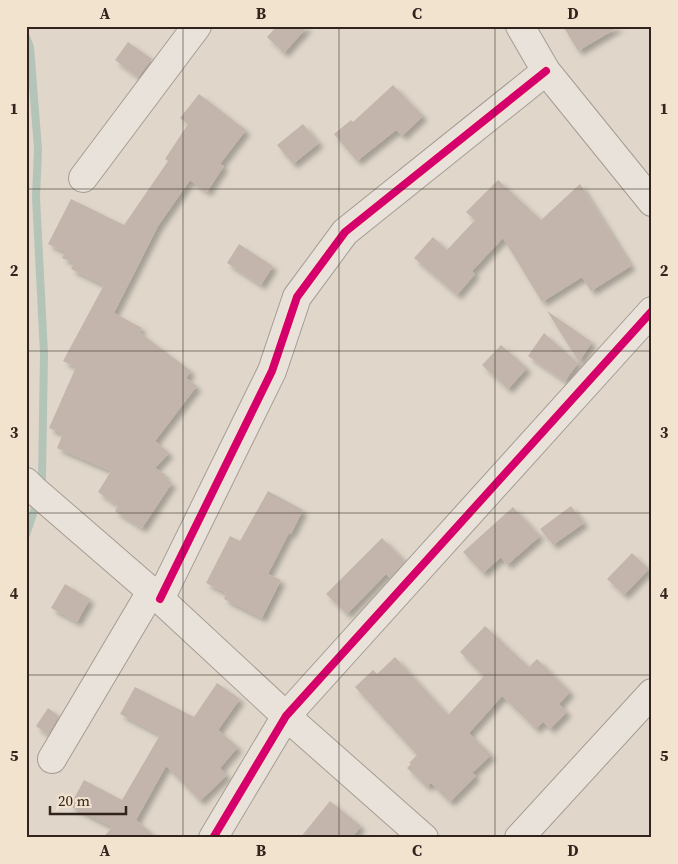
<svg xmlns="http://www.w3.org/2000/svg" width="678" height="864" viewBox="0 0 678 864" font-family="'Source Serif 4',serif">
  <defs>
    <filter id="shadow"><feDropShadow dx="4.5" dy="4.5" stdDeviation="2.5" flood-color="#0004"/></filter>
  </defs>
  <rect width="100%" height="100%" fill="#e0d7ca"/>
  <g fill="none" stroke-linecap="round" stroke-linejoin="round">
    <!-- stream -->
    <path stroke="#b5c4b8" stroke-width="8" d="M26 37 30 47 38 149 36 197 44 353 42 479
      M26 535 38 499"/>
  </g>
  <!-- building -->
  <path fill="#c3b5ab" filter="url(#shadow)" d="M277 26H308L284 53 267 37Z
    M563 26H620L578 51Z
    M128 42 152 59 138 77 115 60Z
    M393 85 423 116 402 136 396 130 357 161 334 134 351 120 353 122Z
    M199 94 246 130 220 164 224 166 207 192 190 180 158 226 114 313 142 328 139 332 191 371 186 378 197 386 155 441 169 453 155 468 166 475 164 478 172 483 142 528 115 511 118 506 98 492 111 471 57 448 63 434 49 428 76 367 63 361 104 285 71 269 74 263 62 258 65 252 48 244 71 199 124 225 168 161 165 159 188 124 180 118Z
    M303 124 319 143 293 164 277 145Z
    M498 180 541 220 580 184 631 266 591 291 582 277 542 302 503 238 472 271 475 274 457 295 414 258 433 237 447 250 475 220 466 212Z
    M239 244 273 266 261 285 227 263Z
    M547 311 592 342 579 362Z
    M544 333 578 363 565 381 528 356Z
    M501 345 527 368 508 389 482 365Z
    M268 491 303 510 291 534 289 533 268 574 281 580 262 618 224 599 226 593 206 583 230 536 240 541Z
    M571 506 584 523 553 545 540 529Z
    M513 507 540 536 507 565 501 557 483 573 463 552Z
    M382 538 405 561 390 578 386 574 347 614 326 594Z
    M632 553 649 569 624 595 607 579Z
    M65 584 90 599 77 622 51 608Z
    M485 626 529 667 537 659 570 692 559 704 567 712 550 729 543 722 536 729 502 696 469 733 491 755 472 773 476 776 450 802 431 783 427 787 407 768 411 764 409 763 417 755 355 687 373 670 377 674 395 657 448 715 484 676 460 652Z
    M217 683 240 699 218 730 238 747 220 768 227 775 200 801 166 766 136 820 157 838H103L112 827 70 806 84 780 122 800 160 735 120 714 135 687 194 717Z
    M48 708 59 716 48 735 36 726Z
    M330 801 361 826 352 838H300Z"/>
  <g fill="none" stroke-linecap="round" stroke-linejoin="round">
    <!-- minor casing -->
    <g stroke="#a59c93" stroke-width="30">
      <path id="minor" d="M520 26 546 71 652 202
        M83 178 197 26
        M26 482 33 489 160 599 286 716 424 838
        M160 599 272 371 297 297 345 232 546 71
        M52 759 151 592
        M213 838 286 716 652 311
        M519 838 652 693"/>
    </g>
    <!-- minor -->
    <use href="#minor" stroke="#e8e2da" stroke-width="28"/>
    <!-- cycleway casing -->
    <g stroke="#f2e3cf" stroke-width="11">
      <path id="cycleway" d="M160 599 272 371 297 297 345 232 546 71
        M213 838 286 716 652 311"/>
    </g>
    <!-- cycleway -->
    <use href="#cycleway" stroke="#d6006c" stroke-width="8"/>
  </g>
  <!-- grid -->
  <path fill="none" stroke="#32241d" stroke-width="1" stroke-opacity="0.55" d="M183 26V838M339 26V838M495 26V838M26 189H652M26 351H652M26 513H652M26 675H652"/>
  <!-- border -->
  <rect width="678" height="864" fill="none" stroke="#f2e3cf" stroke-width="55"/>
  <!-- scale -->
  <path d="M50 806v8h76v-8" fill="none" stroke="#32241d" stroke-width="2.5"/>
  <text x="58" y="806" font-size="15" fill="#32241d" stroke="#f2e3cf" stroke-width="4" paint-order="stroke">20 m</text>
  <rect x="28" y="28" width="622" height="808" fill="none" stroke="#32241d" stroke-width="2"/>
  <g font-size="16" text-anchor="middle" font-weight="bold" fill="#32241d">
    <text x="105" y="19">A</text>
    <text x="261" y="19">B</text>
    <text x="417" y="19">C</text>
    <text x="573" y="19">D</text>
    <text x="14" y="114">1</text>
    <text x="664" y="114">1</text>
    <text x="14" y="276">2</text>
    <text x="664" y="276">2</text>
    <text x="14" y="438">3</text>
    <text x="664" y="438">3</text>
    <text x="14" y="599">4</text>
    <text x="664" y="599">4</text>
    <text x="14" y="761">5</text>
    <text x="664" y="761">5</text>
    <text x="105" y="856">A</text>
    <text x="261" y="856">B</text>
    <text x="417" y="856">C</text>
    <text x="573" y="856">D</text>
  </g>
</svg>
